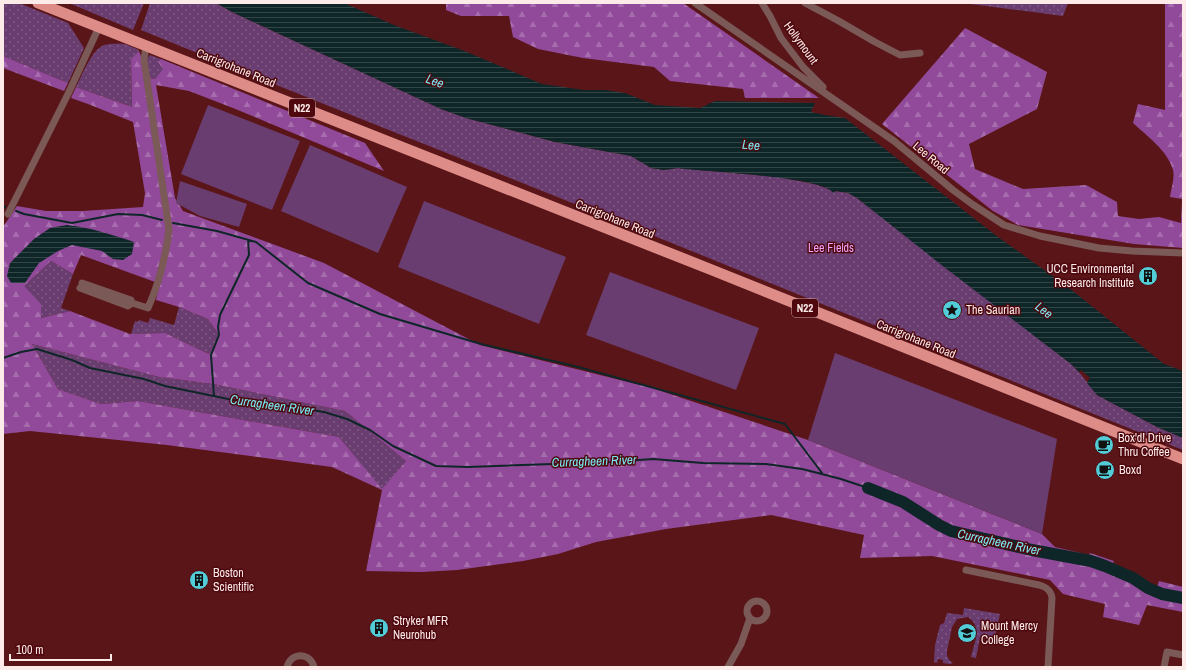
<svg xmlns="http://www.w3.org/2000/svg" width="1186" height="670" viewBox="0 0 1186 670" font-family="'Archivo Narrow',sans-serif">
  <defs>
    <pattern id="grass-dots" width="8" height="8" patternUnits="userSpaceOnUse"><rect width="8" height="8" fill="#6a3d70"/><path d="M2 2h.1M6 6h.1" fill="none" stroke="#805984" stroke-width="1.8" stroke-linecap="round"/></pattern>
    <pattern id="forest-firs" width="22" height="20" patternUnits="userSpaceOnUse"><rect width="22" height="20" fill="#91499a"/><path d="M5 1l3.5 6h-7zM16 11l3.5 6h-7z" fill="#a76cad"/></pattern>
    <pattern id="water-rules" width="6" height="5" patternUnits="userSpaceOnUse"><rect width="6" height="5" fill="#0f2628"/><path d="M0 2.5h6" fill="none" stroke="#334647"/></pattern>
  </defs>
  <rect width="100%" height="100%" fill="#5a1518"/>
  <!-- grass -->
  <path fill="url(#grass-dots)" d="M3 3H19L68 23 84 48 68 83 3 56Z
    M69 3H144L133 30Z
    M150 3H216L232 12 441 109 466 118 555 142 631 156 651 168 664 170 678 168 779 177 814 184 835 191 848 193 857 198 1071 364 1079 372 1097 395 1157 427 1183 438V450C1036 391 890 331 743 272 543 190 341 112 141 30Z
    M971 3H1068L1063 16 971 4Z
    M125 44 137 49 139 51 131 60 132 107 76 87C82 76 90 53 102 46 108 43 118 44 125 44Z
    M150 55 161 59 158 63 164 69 155 79 148 78 147 59Z
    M51 261 73 274 61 308 70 311 41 318 24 286Z
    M179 307 208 319 219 335 211 355 165 333 131 334 135 321 138 322 139 320 148 323 150 318 174 325Z
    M32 344 159 377 213 384 345 411 406 461 382 490 339 437 138 401 101 404 58 389Z
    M964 608 1000 614 994 641 980 637 976 658 971 657C974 643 983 627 968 617L957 619 952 627 947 651V656L950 661 953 663 950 664 943 663V660L938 659 937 663 934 662 935 645 940 625 944 623 947 613 963 615Z"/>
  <!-- forest -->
  <path fill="url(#forest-firs)" fill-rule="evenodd" d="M446 3H683L819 98H745L743 89 670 81 654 67 583 58 538 49 513 37 509 16H461L446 10Z
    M1165 3H1183V248L1134 244 1018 225 993 211 882 124 965 28 1047 72 1037 109 969 144 975 169 1023 189 1086 185 1117 202 1118 216 1139 219 1159 217 1181 223 1182 199 1170 197C1171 189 1175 178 1173 170 1168 151 1146 135 1133 123L1138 104 1165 110Z
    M139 51 141 56 166 228 164 246 155 282 81 255 73 274 51 261 24 286 41 304V318L70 311 130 334 165 333 211 355 219 335 208 319 179 307 156 300 169 243 148 78 155 79 163 69 158 62 161 59 365 143 384 171 233 108 189 91 156 85 175 198 183 211 324 263 480 345 652 388 808 440 1042 534 1055 547 1089 555 1090 553 1114 561 1113 563 1157 587 1159 581 1183 587V612L1147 605 1139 625 1103 617 1105 604 1063 594 1050 580 932 556 860 558 864 535 771 515 666 529 596 542 558 554 523 561 457 570 422 572 366 571 382 490 332 467 167 445 30 431 3 434V227L17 206 46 211H83L143 207 145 193 133 122 88 104 71 98 76 87 132 107 131 59ZM32 344 159 377 213 384 345 411 406 461 382 489 339 437 138 401 101 404 58 389Z
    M3 56 68 83 64 91 3 68Z"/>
  <!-- pitch -->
  <path fill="#6a3d70" d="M208 105 300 141 272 210 181 174Z
    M310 145 407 187 378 253 281 211Z
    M180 181 247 204 239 227 200 216 176 203Z
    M424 201 566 257 539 324 398 267Z
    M610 272 759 328 736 390 586 335Z
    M835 353 1057 439 1042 534 808 440Z"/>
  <!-- water -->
  <path fill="url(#water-rules)" d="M216 3H344L394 25 467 52 542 84 584 90H605L625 93 655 105 700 108 715 101 815 103 811 112 825 115 845 118 998 237 1068 287 1164 364 1183 371V438L1157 427 1097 395 1087 383 1090 377H1089L1081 370 1079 372 1071 364 944 267 857 198 848 193 836 191 833 193C823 176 702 172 678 168L664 170 651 168 631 156 555 142 466 118 441 109 232 12Z
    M67 225C92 228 110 234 134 242L132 254 123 260 113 259 102 251 72 245 58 251 39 263 25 283H11L7 276 10 263 34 239 50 228Z"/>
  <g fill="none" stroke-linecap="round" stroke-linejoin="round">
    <!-- stream -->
    <path stroke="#0f2628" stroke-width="2" d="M3 206 5 207
      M16 211 24 214 72 223 118 214 142 215 162 220
      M173 223 217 231 256 242 308 283 380 314 481 344 578 367 785 424 822 473
      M3 358 21 352 37 349 72 360 90 368 144 379 165 386 233 400 259 401 324 412 347 419 370 430 393 446 436 466 468 467 611 462 653 459 703 463 766 464 802 469 814 472 841 479 868 488
      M214 396 211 355 219 335 218 327 220 315 249 255 248 240"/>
    <!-- river -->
    <path stroke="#0f2628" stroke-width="12" d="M868 488 903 502 939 525 951 531 1032 550 1091 561 1105 566 1133 578 1148 588 1162 594 1183 598"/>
    <!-- minor -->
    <path stroke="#7a5957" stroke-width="7" d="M695 3 894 141 953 190 972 204 1004 225 1040 236 1099 248 1132 251 1183 253
      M762 3 770 16 781 38 803 67 823 87
      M805 3 837 20 875 42 900 55 920 53
      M8 214 68 94 99 27
      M82 283 131 300 132 303 148 308C159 283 166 256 169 229L144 60 146 46
      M80 288 128 306 132 303
      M966 570 1039 585C1046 587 1051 590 1052 598L1048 667
      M747 611a10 10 0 1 1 20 0a10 10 0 1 1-20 0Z
      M287 667C291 652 310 652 314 667
      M728 667 741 644 750 618
      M1164 667 1167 652 1183 655"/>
    <!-- highway -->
    <path stroke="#dd8c88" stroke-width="11" d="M38 3 712 270 1183 459"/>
  </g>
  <!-- icons -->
  <defs>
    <g id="building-disc" transform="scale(1)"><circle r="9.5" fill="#52ccd6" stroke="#4e080e"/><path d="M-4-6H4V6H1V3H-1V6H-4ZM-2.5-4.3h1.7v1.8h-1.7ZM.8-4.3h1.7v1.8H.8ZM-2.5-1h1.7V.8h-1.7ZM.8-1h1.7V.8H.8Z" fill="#111"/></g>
    <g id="sight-disc" transform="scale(1)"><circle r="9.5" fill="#52ccd6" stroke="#4e080e"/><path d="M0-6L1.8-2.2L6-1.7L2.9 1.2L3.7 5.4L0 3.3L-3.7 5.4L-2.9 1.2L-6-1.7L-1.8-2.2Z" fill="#111"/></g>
    <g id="cafe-disc" transform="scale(1)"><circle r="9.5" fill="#52ccd6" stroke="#4e080e"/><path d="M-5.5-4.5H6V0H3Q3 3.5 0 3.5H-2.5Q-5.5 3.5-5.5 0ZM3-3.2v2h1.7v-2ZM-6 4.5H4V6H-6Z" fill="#111"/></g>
    <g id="school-disc" transform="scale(1)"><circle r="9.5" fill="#52ccd6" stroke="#4e080e"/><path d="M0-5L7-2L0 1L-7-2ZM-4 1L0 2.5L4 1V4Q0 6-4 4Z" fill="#111"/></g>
  </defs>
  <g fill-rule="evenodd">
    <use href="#building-disc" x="1148" y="276"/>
    <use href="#sight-disc" x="952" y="310"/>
    <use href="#cafe-disc" x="1104" y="445"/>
    <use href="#cafe-disc" x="1105" y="470"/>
    <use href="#building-disc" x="199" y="580"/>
    <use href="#building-disc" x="379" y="628"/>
    <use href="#school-disc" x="967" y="633"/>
  </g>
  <g text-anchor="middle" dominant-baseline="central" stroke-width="3" stroke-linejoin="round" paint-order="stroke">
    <!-- shield labels -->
    <g fill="#4e080e" stroke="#c8a7a7" stroke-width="1">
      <rect x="289" y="99" width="26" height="18" rx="3"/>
      <rect x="792" y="299" width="26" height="18" rx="3"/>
    </g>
    <g font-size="11" font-weight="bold" fill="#fdebe9">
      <text x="302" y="108">N22</text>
      <text x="805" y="308">N22</text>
    </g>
    <!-- street labels -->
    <g font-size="12" fill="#fdebe9" stroke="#4e080e">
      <text transform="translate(801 43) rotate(54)">Hollymount</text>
      <text transform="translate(236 68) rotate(22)">Carrigrohane Road</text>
      <text transform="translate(931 158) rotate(40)">Lee Road</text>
      <text transform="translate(615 219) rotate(22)">Carrigrohane Road</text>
      <text transform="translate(916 339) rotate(22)">Carrigrohane Road</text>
    </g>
    <!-- park labels -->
    <g font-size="12" fill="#efa4f9" stroke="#4e080e">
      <text x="831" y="248">Lee Fields</text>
    </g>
    <!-- poi labels -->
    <g font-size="12" fill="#fdebe9" stroke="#4e080e" text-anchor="start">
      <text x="1134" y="269" text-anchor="end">UCC Environmental<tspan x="1134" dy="14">Research Institute</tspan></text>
      <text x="966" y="310">The Saurian</text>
      <text x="1118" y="438">Box'd! Drive<tspan x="1118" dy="14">Thru Coffee</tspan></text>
      <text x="1119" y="470">Boxd</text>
      <text x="213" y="573">Boston<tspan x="213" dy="14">Scientific</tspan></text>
      <text x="393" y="621">Stryker MFR<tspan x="393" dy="14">Neurohub</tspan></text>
      <text x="981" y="626">Mount Mercy<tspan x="981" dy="14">College</tspan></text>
    </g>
    <!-- water labels -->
    <g font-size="13" font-style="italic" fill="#78ebf5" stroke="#4e080e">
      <text transform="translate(435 81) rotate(20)">Lee</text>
      <text transform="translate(751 145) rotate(4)">Lee</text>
      <text transform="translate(1044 310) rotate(37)">Lee</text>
      <text transform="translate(272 405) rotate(8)">Curragheen River</text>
      <text transform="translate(594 461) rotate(-2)">Curragheen River</text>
      <text transform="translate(999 542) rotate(12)">Curragheen River</text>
    </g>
  </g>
  <!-- border -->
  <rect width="1186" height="670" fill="none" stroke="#fdebe9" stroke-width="8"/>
  <!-- scale -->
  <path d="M10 654v6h101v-6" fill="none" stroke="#fdebe9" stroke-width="2"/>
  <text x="16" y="654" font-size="12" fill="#fdebe9" stroke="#4e080e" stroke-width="3" paint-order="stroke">100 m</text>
</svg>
